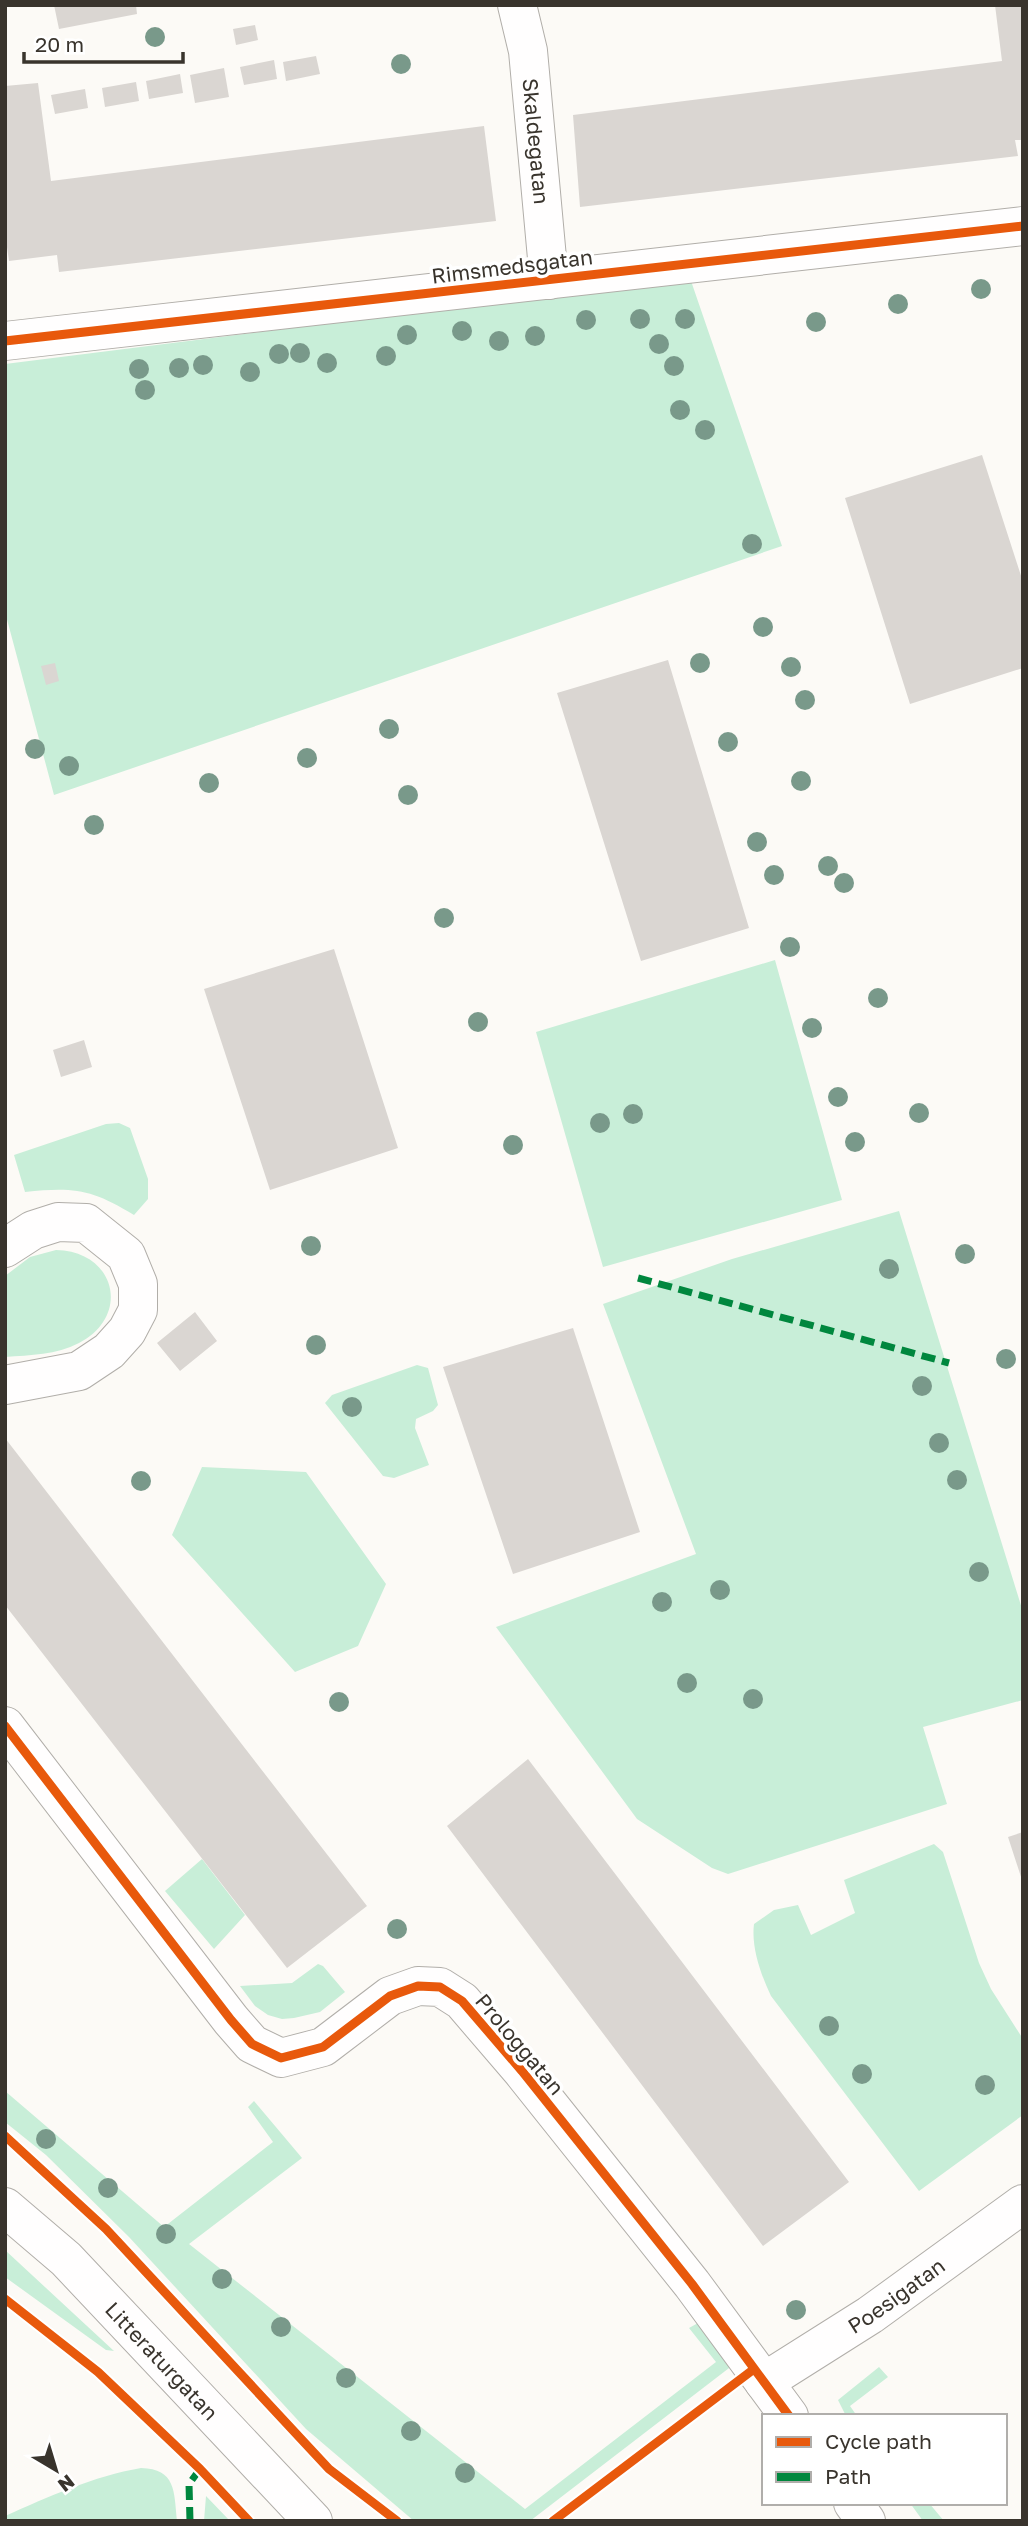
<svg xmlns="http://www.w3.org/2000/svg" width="1028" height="2526" viewBox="0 0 1028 2526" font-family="'Golos Text',sans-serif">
  <rect width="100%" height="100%" fill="#fcfaf6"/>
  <!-- green -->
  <path fill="#c8eed8" d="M690 278 782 546 54 795 5 612V364Z
    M775 960 842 1200 603 1267 536 1032Z
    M119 1123 130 1128 148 1179V1199L134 1215C91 1189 74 1187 25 1192L14 1155 106 1124Z
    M899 1211 1023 1612V1700L923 1727 947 1804 728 1874 712 1868 637 1819 496 1627 696 1554 603 1304 732 1259Z
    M56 1250C115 1251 132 1315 79 1343 56 1355 31 1355 5 1357V1276L30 1257Z
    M417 1365 428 1368 438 1405 433 1411 416 1419 415 1428 429 1465 394 1478 383 1476 325 1403 332 1395Z
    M202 1467 306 1472 386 1584 358 1646 295 1672 172 1535Z
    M934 1844 943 1852 979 1963 991 1989 1023 2039V2115L919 2191 771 1996C761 1975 751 1947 754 1924L774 1910 798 1905 811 1935 855 1913 844 1880Z
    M202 1859 245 1915 214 1949 165 1891Z
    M318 1964 323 1966 345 1992 320 2012 294 2018 282 2019 268 2015 255 2006 240 1986 292 1983Z
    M5 2091 164 2227 273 2142 248 2107 254 2101 302 2158 189 2244 525 2509 716 2362 689 2328 698 2323 733 2365 530 2521H414L306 2429 129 2237 46 2155 5 2122Z
    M5 2250 114 2351 106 2350 5 2277Z
    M879 2367 888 2377 850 2406 857 2416H846L838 2400Z
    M141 2468C176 2469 174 2491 177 2521H5V2516C48 2497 94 2476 141 2468Z
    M206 2496 230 2521H204Z
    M910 2503H929L944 2521H923Z"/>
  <!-- building -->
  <path fill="#dad6d2" d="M54 5H136L137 14 59 29Z
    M995 5H1023V140H1015L1018 156 580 207 573 115 1002 61Z
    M255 25 258 40 236 45 233 29Z
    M316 56 320 74 286 81 283 62Z
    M274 60 277 79 244 85 240 67Z
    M224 68 229 97 195 103 190 75Z
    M180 74 183 93 149 99 146 81Z
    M136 82 139 101 105 107 102 88Z
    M38 83 51 181 484 126 496 221 59 272 57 255 9 261 5 233V86Z
    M85 89 88 108 55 114 51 95Z
    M982 455 1023 582V668L910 704 845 498Z
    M668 660 749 928 641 961 557 693Z
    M55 663 59 681 46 685 41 666Z
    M334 949 398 1148 270 1190 204 989Z
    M84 1040 92 1067 61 1077 53 1050Z
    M195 1312 217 1341 180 1371 157 1343Z
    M573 1328 640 1532 513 1574 443 1367Z
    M5 1438 367 1906 287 1968 5 1605Z
    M528 1759 849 2182 763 2246 447 1826Z
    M1023 1832V1880H1022L1008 1837Z"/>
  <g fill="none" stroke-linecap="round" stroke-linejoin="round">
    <!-- minor casing -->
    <g stroke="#b1aea9" stroke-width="40">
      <g id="minor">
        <path id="s1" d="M517 5 528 51 549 280"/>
        <path d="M5 341 1023 226"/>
        <path d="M5 1248 33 1230 58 1222 86 1223 126 1255 138 1284V1310L127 1331 109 1351 79 1371 5 1385"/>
        <path d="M5 1726 231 2020 252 2044 281 2058 323 2047 390 1996 418 1986 440 1987 462 2001 522 2071 692 2284 789 2416"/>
        <path id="s2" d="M5 2207 66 2259 313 2521"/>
        <path id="s3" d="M764 2382 870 2315 1023 2204"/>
        <path d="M853 2503 866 2521"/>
      </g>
    </g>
    <!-- minor -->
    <use href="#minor" stroke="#fffefe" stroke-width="38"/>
    <!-- quiet -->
    <path stroke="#00873e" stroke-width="7" stroke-dasharray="14 7" stroke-linecap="butt" d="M638 1278 949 1363
      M190 2521 189 2484 200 2469"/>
    <!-- cycleway casing -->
    <g stroke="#fff" stroke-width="13">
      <path id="cycleway" d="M5 341 1023 226
        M5 1726 231 2020 252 2044 281 2058 323 2047 390 1996 418 1986 440 1987 462 2001 522 2071 692 2284 789 2416
        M5 2136 106 2229 329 2469 397 2521
        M5 2299 98 2372 200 2469 249 2521
        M553 2521 754 2369"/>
    </g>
    <!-- cycleway -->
    <use href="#cycleway" stroke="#e8590c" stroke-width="9"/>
  </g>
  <!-- trees -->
  <g fill="#79998a">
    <circle cx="155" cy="37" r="10"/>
    <circle cx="401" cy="64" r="10"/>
    <circle cx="981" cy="289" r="10"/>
    <circle cx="898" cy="304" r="10"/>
    <circle cx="640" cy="319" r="10"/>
    <circle cx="685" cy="319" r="10"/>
    <circle cx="586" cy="320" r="10"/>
    <circle cx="816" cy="322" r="10"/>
    <circle cx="462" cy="331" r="10"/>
    <circle cx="407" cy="335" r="10"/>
    <circle cx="535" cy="336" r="10"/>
    <circle cx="499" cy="341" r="10"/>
    <circle cx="659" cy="344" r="10"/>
    <circle cx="300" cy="353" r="10"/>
    <circle cx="279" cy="354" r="10"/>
    <circle cx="386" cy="356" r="10"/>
    <circle cx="327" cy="363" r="10"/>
    <circle cx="203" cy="365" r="10"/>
    <circle cx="674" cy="366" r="10"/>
    <circle cx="179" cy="368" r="10"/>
    <circle cx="139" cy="369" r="10"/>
    <circle cx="250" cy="372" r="10"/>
    <circle cx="145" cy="390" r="10"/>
    <circle cx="680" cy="410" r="10"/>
    <circle cx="705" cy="430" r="10"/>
    <circle cx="752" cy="544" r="10"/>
    <circle cx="763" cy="627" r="10"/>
    <circle cx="700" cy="663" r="10"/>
    <circle cx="791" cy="667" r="10"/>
    <circle cx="805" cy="700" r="10"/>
    <circle cx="389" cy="729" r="10"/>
    <circle cx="728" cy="742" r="10"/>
    <circle cx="35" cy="749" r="10"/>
    <circle cx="307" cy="758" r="10"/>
    <circle cx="69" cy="766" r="10"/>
    <circle cx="801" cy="781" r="10"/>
    <circle cx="209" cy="783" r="10"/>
    <circle cx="408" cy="795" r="10"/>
    <circle cx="94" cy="825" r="10"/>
    <circle cx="757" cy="842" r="10"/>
    <circle cx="828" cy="866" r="10"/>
    <circle cx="774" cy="875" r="10"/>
    <circle cx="844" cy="883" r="10"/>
    <circle cx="444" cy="918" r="10"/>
    <circle cx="790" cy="947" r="10"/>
    <circle cx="878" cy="998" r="10"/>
    <circle cx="478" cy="1022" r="10"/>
    <circle cx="812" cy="1028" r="10"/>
    <circle cx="838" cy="1097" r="10"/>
    <circle cx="919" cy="1113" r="10"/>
    <circle cx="633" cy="1114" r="10"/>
    <circle cx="600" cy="1123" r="10"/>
    <circle cx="855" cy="1142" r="10"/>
    <circle cx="513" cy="1145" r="10"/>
    <circle cx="311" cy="1246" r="10"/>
    <circle cx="965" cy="1254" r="10"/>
    <circle cx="889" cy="1269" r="10"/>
    <circle cx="316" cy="1345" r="10"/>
    <circle cx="1006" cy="1359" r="10"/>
    <circle cx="922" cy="1386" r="10"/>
    <circle cx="352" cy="1407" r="10"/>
    <circle cx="939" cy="1443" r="10"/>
    <circle cx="957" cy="1480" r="10"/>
    <circle cx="141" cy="1481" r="10"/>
    <circle cx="979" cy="1572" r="10"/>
    <circle cx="720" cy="1590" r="10"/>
    <circle cx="662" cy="1602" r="10"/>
    <circle cx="687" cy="1683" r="10"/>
    <circle cx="753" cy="1699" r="10"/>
    <circle cx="339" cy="1702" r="10"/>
    <circle cx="397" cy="1929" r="10"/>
    <circle cx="829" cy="2026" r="10"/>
    <circle cx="862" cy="2074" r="10"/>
    <circle cx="985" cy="2085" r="10"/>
    <circle cx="46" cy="2139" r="10"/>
    <circle cx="108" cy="2188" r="10"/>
    <circle cx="166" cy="2234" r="10"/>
    <circle cx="222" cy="2279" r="10"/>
    <circle cx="796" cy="2310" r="10"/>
    <circle cx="281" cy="2327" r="10"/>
    <circle cx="346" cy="2378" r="10"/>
    <circle cx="411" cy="2431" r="10"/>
    <circle cx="465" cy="2473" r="10"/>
  </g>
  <g text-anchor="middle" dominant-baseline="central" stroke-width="7" stroke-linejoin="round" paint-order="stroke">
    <!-- street labels -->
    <g font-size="21" fill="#39342d" stroke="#fff">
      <text stroke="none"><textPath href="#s1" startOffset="138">Skaldegatan</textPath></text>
      <text transform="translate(512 266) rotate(-7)">Rimsmedsgatan</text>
      <text transform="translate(520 2044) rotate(50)">Prologgatan</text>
      <text stroke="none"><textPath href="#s3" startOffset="158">Poesigatan</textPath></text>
      <text stroke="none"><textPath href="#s2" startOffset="220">Litteraturgatan</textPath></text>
    </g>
  </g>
  <!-- border -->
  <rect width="1028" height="2526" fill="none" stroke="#39342d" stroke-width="14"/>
  <!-- legend -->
  <rect x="762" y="2414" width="245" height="91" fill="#ffffff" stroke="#b0aeab" stroke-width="2"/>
  <rect x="776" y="2437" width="35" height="10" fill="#e8590c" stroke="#b0aeab" stroke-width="2"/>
  <text x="825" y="2449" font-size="21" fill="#39342d">Cycle path</text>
  <rect x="776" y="2472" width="35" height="10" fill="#00873e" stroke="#b0aeab" stroke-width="2"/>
  <text x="825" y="2484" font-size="21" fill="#39342d">Path</text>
  <!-- north arrow -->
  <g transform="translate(56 2470) rotate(142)" stroke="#ffffff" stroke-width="5" paint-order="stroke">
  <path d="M0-5L12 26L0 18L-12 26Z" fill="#39342d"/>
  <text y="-10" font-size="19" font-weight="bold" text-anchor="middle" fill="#39342d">N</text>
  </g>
  <!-- scale -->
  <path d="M24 52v10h159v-10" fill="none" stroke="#39342d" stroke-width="3.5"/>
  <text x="35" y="52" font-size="21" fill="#39342d" stroke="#ffffff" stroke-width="5" paint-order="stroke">20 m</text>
</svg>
